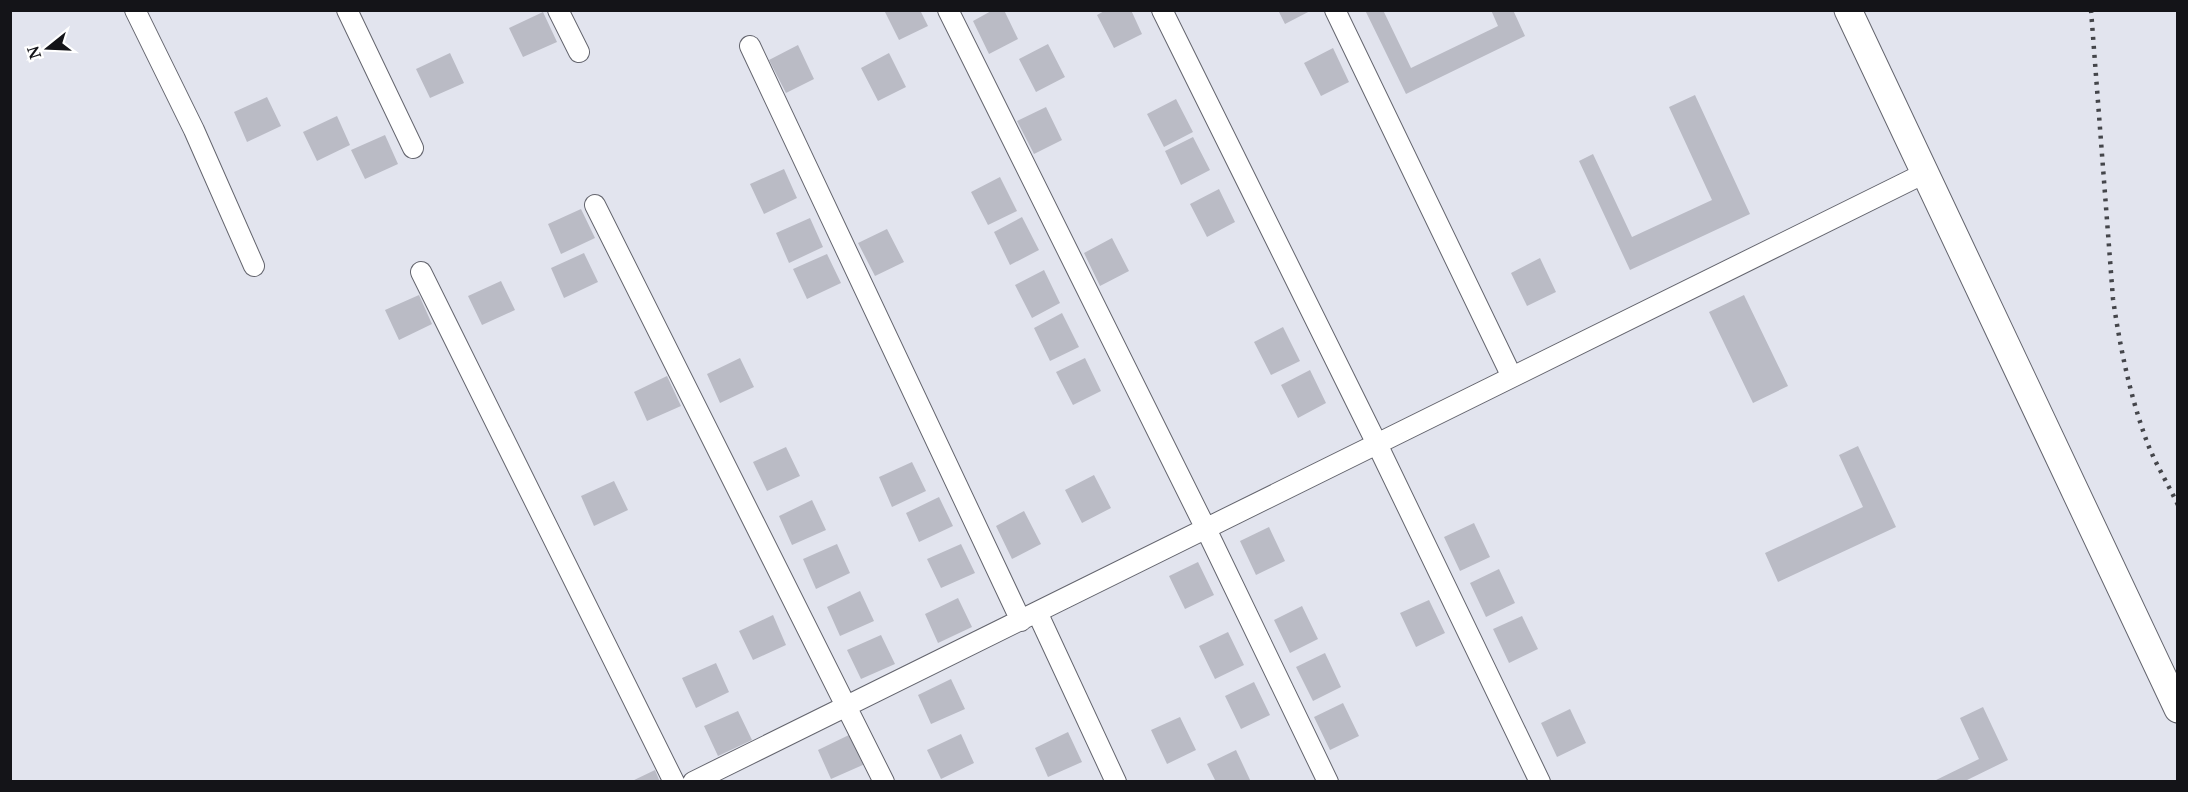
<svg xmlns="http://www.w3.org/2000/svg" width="2188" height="792" viewBox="0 0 2188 792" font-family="'Noto Serif',serif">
  <rect width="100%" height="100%" fill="#e2e4ee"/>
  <!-- building -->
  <path fill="#babbc5" d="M884 10H920L928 26 899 40Z
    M993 10H1004L1018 39 989 54 973 21Z
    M1106 10H1131L1142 34 1114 48 1097 15Z
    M1278 10H1312L1285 24Z
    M1365 10H1383L1411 68 1498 26 1491 10H1513L1525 36 1406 94Z
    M543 12 557 42 523 57 509 28Z
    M1048 44 1065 77 1036 92 1019 59Z
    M798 45 814 79 786 93 769 60Z
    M1333 48 1349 82 1321 96 1304 63Z
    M450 53 464 83 430 98 416 69Z
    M889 53 906 87 878 101 861 68Z
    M1695 95 1750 214 1630 270 1579 161 1593 154 1632 237 1712 200 1669 107Z
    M267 97 281 126 247 142 234 112Z
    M1176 99 1193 132 1164 147 1147 114Z
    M1046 107 1062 140 1034 154 1017 121Z
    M337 116 350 145 317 161 303 132Z
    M385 135 398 164 365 179 351 150Z
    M1193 137 1210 170 1181 185 1165 151Z
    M784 169 797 198 764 214 750 184Z
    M1000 177 1017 211 988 225 971 192Z
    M1219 189 1235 222 1207 237 1190 204Z
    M581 209 595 238 561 254 548 224Z
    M1022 217 1039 250 1010 265 994 232Z
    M810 218 823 247 789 263 776 233Z
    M887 229 904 262 875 276 858 243Z
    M1112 238 1129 271 1100 286 1084 253Z
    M584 253 598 282 564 298 551 268Z
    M827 254 841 283 807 299 793 269Z
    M1540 258 1556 292 1527 306 1511 273Z
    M1044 270 1060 303 1032 318 1015 285Z
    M501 281 515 310 482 325 468 296Z
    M419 295 432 324 399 340 385 310Z
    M1744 295 1788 386 1753 403 1709 312Z
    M1062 313 1079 347 1050 361 1034 328Z
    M1283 327 1300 361 1271 375 1254 342Z
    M740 358 754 387 720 403 707 374Z
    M1085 358 1101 391 1073 405 1056 372Z
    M1310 370 1326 403 1298 418 1281 385Z
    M667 376 681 406 647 421 634 392Z
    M1858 446 1896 527 1778 582 1765 553 1863 507 1839 455Z
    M786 447 800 476 767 491 753 462Z
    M912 462 926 491 892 507 879 477Z
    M1094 475 1111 508 1082 523 1065 490Z
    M614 481 628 510 594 526 581 496Z
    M939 497 953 526 919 542 906 513Z
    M812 500 826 530 792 545 779 516Z
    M1024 511 1041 544 1012 559 996 526Z
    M1474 523 1490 557 1460 571 1444 537Z
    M1269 527 1285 561 1256 575 1240 541Z
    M837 544 850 573 816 589 803 559Z
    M961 544 975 573 941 588 927 559Z
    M1198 562 1214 595 1185 609 1169 576Z
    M1499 569 1515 603 1486 617 1470 583Z
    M860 591 874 621 840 636 827 607Z
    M958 598 972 627 938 643 925 614Z
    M1429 600 1445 633 1416 647 1400 613Z
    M1302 606 1318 639 1290 653 1274 620Z
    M773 615 786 645 753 660 739 631Z
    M1522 616 1538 649 1509 663 1493 629Z
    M1228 632 1244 665 1215 679 1199 646Z
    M881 635 895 664 861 679 847 650Z
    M1325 653 1341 687 1313 701 1296 667Z
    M716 663 729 692 696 708 682 678Z
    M951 679 965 709 931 724 918 695Z
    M1254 682 1270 715 1241 729 1225 696Z
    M1343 703 1359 736 1330 750 1314 717Z
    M1983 707 2008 760 1963 782H1932L1979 759 1960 718Z
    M1570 709 1586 743 1557 757 1541 723Z
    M738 711 752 740 718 756 704 726Z
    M1180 717 1196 750 1167 764 1151 730Z
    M1068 732 1082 762 1048 777 1035 748Z
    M851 734 865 764 831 779 818 750Z
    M961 734 974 763 941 779 927 750Z
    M1236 750 1251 782H1216L1207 764Z
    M655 770 660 782H630Z"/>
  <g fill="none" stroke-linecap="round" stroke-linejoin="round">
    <!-- street casing -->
    <g stroke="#64656e" stroke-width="22">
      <path id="street" d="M135 10 194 130 254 266
        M347 10 413 148
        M558 10 579 52
        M948 10 1206 529 1328 782
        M1162 10 1377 444 1540 782
        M1335 10 1512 377
        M750 46 1021 621
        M595 205 884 782
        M421 272 674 782
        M1037 612 1116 782
        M693 782 1925 173"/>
    </g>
    <!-- secondary casing -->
    <g stroke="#64656e" stroke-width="29">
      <path id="secondary" d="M1848 10 2178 709"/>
    </g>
    <!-- street -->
    <use href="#street" stroke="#fff" stroke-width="20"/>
    <!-- secondary -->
    <use href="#secondary" stroke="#fff" stroke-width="27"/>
    <!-- rail -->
    <path stroke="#44454a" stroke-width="4.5" stroke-dasharray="3 6" stroke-linecap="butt" d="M2091 10 2113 299C2120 347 2130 396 2147 442 2155 463 2168 484 2178 505"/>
  </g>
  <!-- border -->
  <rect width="2188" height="792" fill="none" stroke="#141418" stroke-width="24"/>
  <!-- north arrow -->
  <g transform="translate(48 48) rotate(252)" stroke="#ffffff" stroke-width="4.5" paint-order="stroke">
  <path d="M0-4.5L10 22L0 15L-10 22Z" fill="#141418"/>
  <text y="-9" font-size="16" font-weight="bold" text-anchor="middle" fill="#141418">N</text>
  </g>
</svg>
